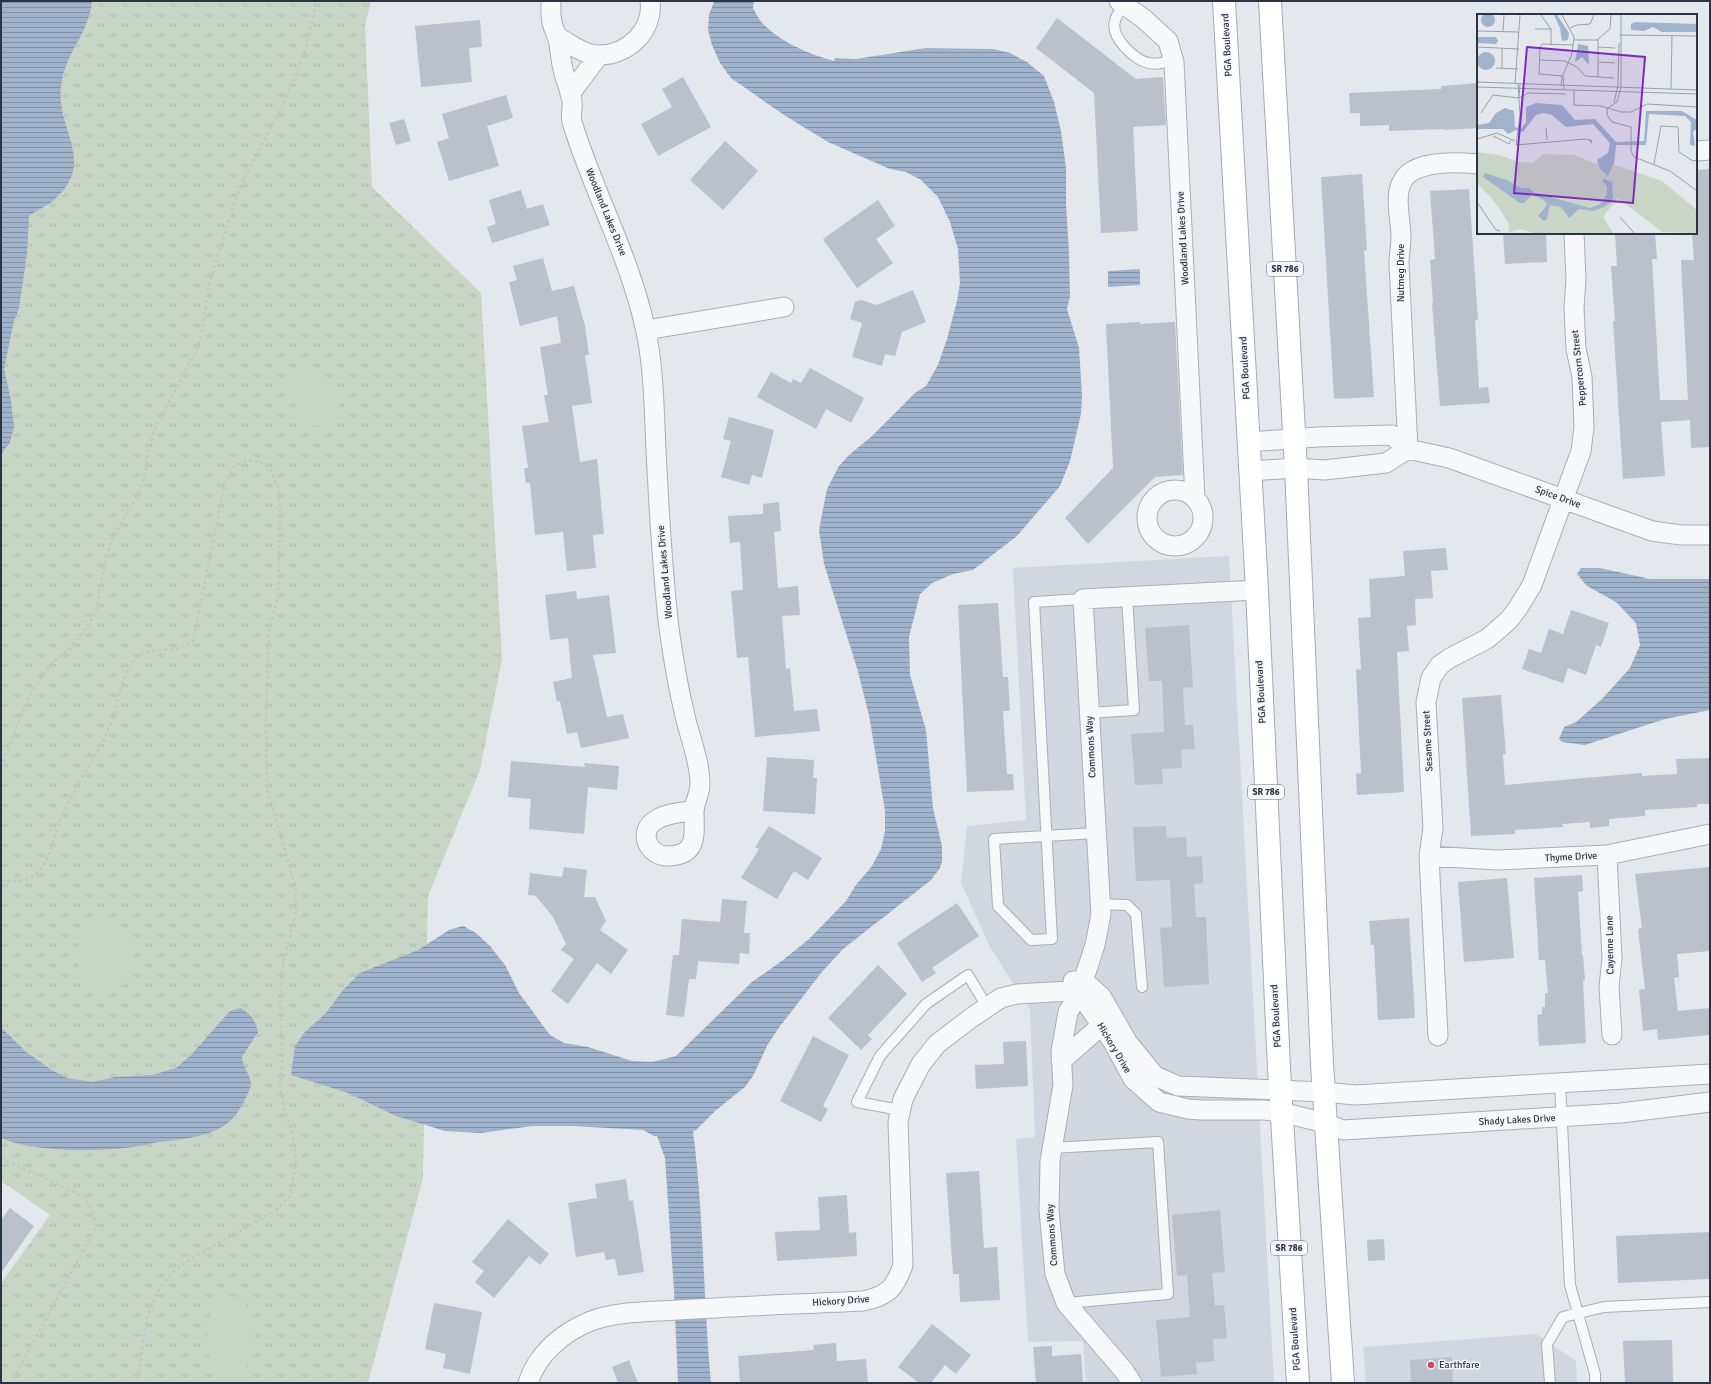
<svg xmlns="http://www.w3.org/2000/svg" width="1711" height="1384" viewBox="0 0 1711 1384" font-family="Signika,sans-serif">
  <defs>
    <pattern id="grass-tufts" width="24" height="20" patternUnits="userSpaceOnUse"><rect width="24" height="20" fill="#c9d6c5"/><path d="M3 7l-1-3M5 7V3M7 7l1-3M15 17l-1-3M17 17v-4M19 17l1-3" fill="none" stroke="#adb8ab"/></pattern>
    <pattern id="water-rules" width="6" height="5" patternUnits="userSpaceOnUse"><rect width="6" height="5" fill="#9fb4cc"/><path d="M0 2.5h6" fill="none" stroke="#8293a7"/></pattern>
  </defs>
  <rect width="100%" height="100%" fill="#e4e7ec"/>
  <!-- built -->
  <path fill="#d2d6de" d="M1229 556 1274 1383H1086L1083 1341 1028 1342 1016 1139 1035 1137 1030 1010 990 947 961 883 967 826 1026 820 1013 568Z
    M1536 1334 1576 1361 1577 1383H1366L1363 1347Z"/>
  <!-- grass -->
  <path fill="url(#grass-tufts)" d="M1 1H371L365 25 372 187 481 293 502 659 480 770 428 896 423 1178 368 1383H1V1283L50 1215 1 1181Z"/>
  <!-- pitch -->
  <path fill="#c9d6c5" d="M299 368 308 370 334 386 339 391 340 400 335 419 324 427 314 425 298 415C296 409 295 402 293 396 289 385 285 381 291 371Z
    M100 915C116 920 130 930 133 947 144 1016 48 1000 88 920Z
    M231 1296C234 1297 238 1298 240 1299 264 1316 258 1384 221 1380 218 1377 215 1373 213 1370 206 1354 203 1307 222 1298 224 1297 228 1297 231 1296Z"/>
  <!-- water -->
  <path fill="url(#water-rules)" d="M1 1H92C89 33 68 49 62 80 52 128 99 159 55 199 48 206 37 210 29 216L27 254 19 308 14 321 4 369 11 400 14 427 10 442 1 455Z
    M714 1H754L753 8C756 13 759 20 763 24 782 43 809 54 834 61L835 58 856 59 926 48 993 49 1010 53 1027 62 1044 76 1054 102 1061 131 1066 168V204L1069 252 1070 296 1067 309 1079 348 1082 395 1081 414 1070 461 1060 486 1017 536 973 570 953 574 932 583 920 594 909 637 910 675 926 730 933 808 942 846V861L940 868 931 880 843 949 821 973 778 1029 768 1044 753 1076 745 1087 715 1111 696 1130 693 1131C704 1215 703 1299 711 1383H678L674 1291 665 1158 657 1136H654L643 1130 573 1126H533L481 1133 445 1131 396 1116 348 1093 291 1075 295 1046 305 1032 325 1014 344 989 360 973 418 950 449 930 463 926 476 933 490 946 505 965 519 993 550 1035 564 1043 588 1047 632 1061 652 1062 676 1056 752 982 783 960 809 939 846 901 856 885 872 866 881 849 885 831V811L869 715 857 668 824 564 819 530 827 489 839 466 849 455 872 436 915 393 926 386 938 365 947 339 957 301 960 283 958 249 950 222 938 197 921 180 906 172 890 169 828 142 784 115 731 78 720 63 712 45 708 30 709 15Z
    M1140 269V285L1108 287V271Z
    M1581 568H1600L1650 579H1710V710L1665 719 1585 745 1562 742 1559 739 1564 727 1576 722 1602 699 1630 668 1640 645 1636 623 1616 602 1587 586 1577 574Z
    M240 1008C251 1014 255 1020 258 1032L242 1057C242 1068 254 1078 250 1088 245 1102 235 1120 222 1127 203 1138 182 1139 160 1142 153 1142 147 1145 140 1146 102 1152 36 1153 1 1138V1027L25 1051 50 1069 67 1078 92 1082 115 1077 152 1075 176 1068 191 1055 230 1011Z"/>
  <!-- building -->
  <path fill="#bbc0ca" d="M1057 18 1136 79 1163 77 1166 125 1133 127 1138 231 1101 233 1094 93 1036 48Z
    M480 20 482 47 469 48 472 82 421 87 415 26Z
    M683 77 711 127 658 156 641 124 672 107 662 89Z
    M1478 83V128L1444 130V129L1389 131V125L1360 126V113H1350L1349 93 1441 89V86Z
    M506 95 513 118 487 126 499 166 449 181 437 142 449 138 442 114Z
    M404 119 411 141 396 145 389 123Z
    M725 141 758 171 723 210 690 180Z
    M1710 169V447L1691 448 1690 420 1661 422 1665 476 1623 479 1613 321H1615L1611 266H1617L1615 233H1655L1657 259H1652L1660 400H1688L1681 260H1694L1692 233H1696V170Z
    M1362 174 1367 250 1364 251 1374 397 1334 399 1321 177Z
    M1469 189 1478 320H1475L1479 388 1488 387 1490 403 1440 406 1432 303H1433L1430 260 1435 259 1430 191Z
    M521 190 527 209 543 204 550 225 492 243 487 227 496 224 489 200Z
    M878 200 895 226 876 239 893 263 857 288 823 239Z
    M1503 233H1546L1547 262 1505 264Z
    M543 258 552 291 574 286 585 326 589 355H585L592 403 572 406 580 462 597 459 604 534 593 535 596 568 567 571 563 532 535 535 530 483H526L524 468H528L522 426 549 422 544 395H548L540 347 561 343 557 316 520 326 509 282 517 280 513 266Z
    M913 290 926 322 902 332 895 356 885 354 882 366 852 357 862 323 850 319 855 302 861 300 877 305Z
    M1140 322V324L1175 322 1183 475 1155 477 1088 544 1065 518 1113 468 1106 324Z
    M810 368 864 398 851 423 826 409 816 429 757 397 771 372 791 383 793 379 801 383Z
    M729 417 774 430 762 478 752 475 749 485 721 477 731 441 723 439Z
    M779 502 781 531 774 532 778 588 798 586 800 615 782 616 786 669 790 668 794 711 817 709 820 731 755 737 748 657 737 658 731 591 743 590 740 542 730 543 728 516 763 514V504Z
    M1446 548 1448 570 1431 571 1433 598 1415 599 1416 625 1407 626 1409 651 1397 652 1404 792 1357 795 1356 774 1361 773 1356 670 1361 669 1358 618 1371 617 1369 579 1405 576 1403 551Z
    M576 591 577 599 609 595 616 653 593 655 607 717 623 714 629 738 581 748 577 732 567 734 560 701 557 702 553 682 572 678 568 638 550 640 545 595Z
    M998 603 1003 677H1008L1010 711H1003L1007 774H1013L1014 790 967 792 958 605Z
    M1571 610 1609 623 1601 647 1596 645 1586 675 1568 668 1563 683 1522 669 1529 649 1541 653 1549 629 1563 634Z
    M1189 625 1193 687 1183 688 1185 725H1193L1195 749 1181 750 1182 768 1162 769 1163 784 1135 785 1131 734 1164 732 1162 681H1149L1145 628Z
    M1501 695 1506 754H1503L1505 785 1642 773V776L1677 774 1676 759 1710 758V804H1697V807L1645 810V816L1609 819V826L1590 828V822L1562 824 1563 827 1515 830V834L1471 836 1462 698Z
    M767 757 814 760 813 778H817L815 814 763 811Z
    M511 761 585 767 584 763 619 766 617 790 588 787 584 834 529 829 531 799 508 797Z
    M769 826 822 858 808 880 794 871 777 899 741 878 759 849 755 847Z
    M1166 826 1167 838 1186 837 1187 857 1202 856 1203 883 1194 884 1196 917H1206L1209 984 1164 987 1160 928 1172 927 1170 880 1136 881 1133 827Z
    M564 867 587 870 584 897H595L606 921 600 930 628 950 611 974 597 963 568 1004 551 991 574 959 561 950 566 944 553 917 536 896 528 895 530 873 562 877Z
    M1710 867V951L1677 954 1679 977 1674 978 1678 1011 1710 1008V1035L1658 1040 1657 1029 1643 1031 1639 990 1645 989 1638 929 1642 928 1635 874Z
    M1582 875 1583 891 1578 892 1582 955H1583L1585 980 1583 981 1586 1043 1539 1046 1537 1015 1542 1014V1007H1545V993H1548L1545 960H1539L1534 878Z
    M1507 878 1514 958 1464 962 1458 882Z
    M722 899 747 901 744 933H750L749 954 740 953 739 964 698 961 696 979H689L684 1017 666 1015 673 955H679L682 919 720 922Z
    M957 903 979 936 932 968 936 973 922 982 897 943Z
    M1409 918 1415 1018 1378 1020 1374 945H1371L1369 921Z
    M878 965 907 994 868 1035 872 1039 861 1050 828 1018Z
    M813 1036 849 1055 823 1106 828 1109 821 1122 780 1101Z
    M1026 1041 1028 1086 976 1089 975 1065 1004 1064 1003 1042Z
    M979 1171 984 1248 997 1247 1000 1300 960 1302 959 1274H953L946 1173Z
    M626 1179 629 1201 633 1200 644 1272 618 1276 615 1259 606 1260 604 1252 576 1257 568 1203 597 1198 595 1184Z
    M847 1195 849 1233 856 1232 857 1256 777 1261 775 1232 820 1230 818 1197Z
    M10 1208 34 1226 1 1273V1220Z
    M1220 1210 1225 1272 1212 1273 1215 1306 1224 1305 1227 1338 1213 1339 1214 1361 1196 1363 1197 1374 1161 1377 1156 1320 1190 1317 1187 1275 1177 1276 1172 1215Z
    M508 1219 549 1254 540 1265 529 1256 494 1298 475 1282 484 1271 472 1262Z
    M1710 1232V1279L1618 1283 1616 1236Z
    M1384 1239 1385 1260 1368 1261 1367 1240Z
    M434 1303 482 1312 470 1374 443 1368 446 1354 425 1349Z
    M932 1324 971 1355 956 1374 945 1365 931 1383H919L898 1367Z
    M1672 1340 1673 1383H1625L1623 1341Z
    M836 1343 837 1361 866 1359 868 1383H740L738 1356 814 1350 813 1345Z
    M1052 1346V1356L1081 1354 1083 1383H1036L1033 1347Z
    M1452 1357 1453 1383H1411L1410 1360Z
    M629 1360 638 1383H618L612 1367Z"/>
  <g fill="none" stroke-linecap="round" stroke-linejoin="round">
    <!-- service casing -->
    <g stroke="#a9aeb7" stroke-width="12">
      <path id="service" d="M1124 4C1121 9 1116 15 1115 21 1110 37 1135 61 1149 63 1158 65 1166 62 1174 59
        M1083 599 1034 602 1052 939 1031 940 998 906 994 839 1096 833
        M1090 713 1134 710 1127 597
        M1100 904 1127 905 1136 914 1142 987
        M1560 1083 1570 1285 1595 1374V1383
        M900 1110 857 1102 880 1056 926 1004 968 975 987 1007
        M1052 1148 1158 1142 1168 1294 1066 1303
        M1550 1383 1547 1344 1563 1317 1604 1307 1710 1302"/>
    </g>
    <!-- minor casing -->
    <g stroke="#a9aeb7" stroke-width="21">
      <path id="minor" d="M551 1C551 9 550 17 553 26 555 32 558 37 559 44 560 52 561 61 563 69 565 80 571 91 572 102 573 109 570 115 572 122 593 191 629 255 645 327 654 367 654 409 656 450 659 510 662 569 669 628 673 657 678 687 685 716 690 738 700 761 700 784 700 794 694 803 694 812 694 832 699 855 669 856 648 857 637 831 656 820 665 813 682 813 694 810
        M1119 1 1144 19 1168 41 1174 62 1195 499
        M558 37C570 44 586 56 600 55 628 55 654 30 650 1
        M570 94 599 55
        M1696 151 1710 150
        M646 330 784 307
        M1249 442 1318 437 1392 435 1408 449 1449 458 1652 531 1681 535H1710
        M1408 449 1399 264C1399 255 1401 246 1401 237 1401 220 1394 197 1402 182 1412 160 1457 162 1478 164
        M1251 471 1296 468 1324 470 1386 463 1408 449
        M1147 518a28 28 0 1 1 56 0a28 28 0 1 1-56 0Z
        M1607 855 1612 958 1609 987 1612 1035
        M1429 856 1497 860 1607 855 1710 834
        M1073 981H1084L1101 996 1128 1043 1155 1076 1178 1086 1324 1092 1355 1095 1710 1074
        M1438 1036 1429 856 1433 828 1426 702 1431 678 1440 665 1450 658 1487 639 1509 620 1518 608 1532 585 1581 451 1584 427 1582 377 1576 349 1574 308 1576 279 1574 233
        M1061 1061 1111 1017
        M528 1383C537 1354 563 1332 591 1321 617 1311 650 1312 678 1310 740 1306 802 1304 863 1301 888 1296 895 1288 903 1265L898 1122 903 1099 921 1064 937 1044 971 1018 1001 998 1017 994 1070 991 1079 994 1089 1007 1113 1042 1133 1079 1159 1102 1188 1109 1201 1110H1264L1281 1112 1325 1123 1343 1130 1621 1113 1710 1102
        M1132 1383 1125 1372 1066 1303 1055 1274 1049 1210 1050 1161 1063 1085 1061 1052 1068 1012 1079 994 1095 945 1101 914 1083 599 1257 590"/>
    </g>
    <!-- primary casing -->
    <g stroke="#a3abb8" stroke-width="24">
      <path id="primary" d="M1224 1 1257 590 1279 1068 1298 1383
        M1270 1 1296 468 1322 1064 1343 1383"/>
    </g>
    <!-- path -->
    <path stroke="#c2c5cb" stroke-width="2.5" stroke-dasharray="3 3" stroke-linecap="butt" d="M1 767 21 715 33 690 50 665 70 648 86 629 96 610 106 558 112 539 138 495 144 478 148 451 155 428 196 352 203 327 208 288 236 197 248 171 281 108 296 76 307 44 317 1
      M1 880C13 882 29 882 38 872 52 858 55 829 64 811 77 783 97 757 109 728 117 708 119 684 131 665 147 638 172 659 193 642L225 482 234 467 247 460 259 461 270 469 278 487 280 511 278 596 269 631 266 720 267 788 295 886 296 911 283 964 280 1000 283 1056 280 1085 284 1109 293 1135 296 1161 290 1196 276 1210 191 1259 173 1272 158 1291 147 1318 137 1383
      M1 1158 82 1196 92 1210 96 1227 11 1383"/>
    <!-- service -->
    <use href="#service" stroke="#f7f8fa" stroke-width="10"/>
    <!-- minor -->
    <use href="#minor" stroke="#f7f8fa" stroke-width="19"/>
    <!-- primary -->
    <use href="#primary" stroke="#fff" stroke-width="22"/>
  </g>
  <!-- markers -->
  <circle fill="#d1495b" stroke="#f4f6f9" stroke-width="1.5" cx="1431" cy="1365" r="4"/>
  <g text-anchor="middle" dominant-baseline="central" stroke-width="3" stroke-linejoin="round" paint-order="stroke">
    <!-- shield labels -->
    <g fill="#f4f6f9" stroke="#676e7b" stroke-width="1">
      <rect x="1267" y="262" width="36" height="14" rx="3"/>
      <rect x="1248" y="785" width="36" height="14" rx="3"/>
      <rect x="1271" y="1241" width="36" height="14" rx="3"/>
    </g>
    <g font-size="9" font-weight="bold" fill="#2b3445">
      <text x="1285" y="269">SR 786</text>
      <text x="1266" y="792">SR 786</text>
      <text x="1289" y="1248">SR 786</text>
    </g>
    <!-- street labels -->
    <g font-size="10" fill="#2b3445" stroke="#f4f6f9">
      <text transform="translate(1227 45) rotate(-93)">PGA Boulevard</text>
      <text transform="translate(606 212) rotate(68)">Woodland Lakes Drive</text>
      <text transform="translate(1183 238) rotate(-93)">Woodland Lakes Drive</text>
      <text transform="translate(1401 273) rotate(-90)">Nutmeg Drive</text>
      <text transform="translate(1245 368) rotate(-93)">PGA Boulevard</text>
      <text transform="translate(1579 368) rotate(-96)">Peppercorn Street</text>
      <text transform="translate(1558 497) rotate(20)">Spice Drive</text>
      <text transform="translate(665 572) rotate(-95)">Woodland Lakes Drive</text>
      <text transform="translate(1261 692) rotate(-93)">PGA Boulevard</text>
      <text transform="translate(1428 741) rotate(-93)">Sesame Street</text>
      <text transform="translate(1091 747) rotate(-93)">Commons Way</text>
      <text transform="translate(1571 857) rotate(-3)">Thyme Drive</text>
      <text transform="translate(1610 945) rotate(-91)">Cayenne Lane</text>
      <text transform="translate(1276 1016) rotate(-93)">PGA Boulevard</text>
      <text transform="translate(1114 1048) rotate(59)">Hickory Drive</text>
      <text transform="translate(1517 1120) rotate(-3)">Shady Lakes Drive</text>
      <text transform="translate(1052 1235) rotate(-94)">Commons Way</text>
      <text transform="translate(841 1301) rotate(-4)">Hickory Drive</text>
      <text transform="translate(1295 1339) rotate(-94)">PGA Boulevard</text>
    </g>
    <!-- poi labels -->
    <g font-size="10" fill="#2b3445" stroke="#f4f6f9" text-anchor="start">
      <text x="1439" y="1365">Earthfare</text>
    </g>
  </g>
  <!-- overview -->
  <g transform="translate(1477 14)">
    <rect width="220" height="220" fill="#e4e7ec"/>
    <path d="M0 138 22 141 42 148 56 149 66 140 97 141 117 149 141 152 185 167 220 196V219L185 218 141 184 126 203 136 219H57L43 215 31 219 32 210 17 187 0 169Z" fill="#c9d6c5"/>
    <path d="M4 6a7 7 0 1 1 14 0a7 7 0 1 1-14 0ZM77 1H80L92 19 91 26 85 27 83 14ZM158 8 220 10V18H185L176 13 167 17 154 16V10ZM0 23H19L21 27 19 30 0 29ZM101 30 111 32 112 51 105 43 98 48ZM0 47a9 9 0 1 1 18 0a9 9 0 1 1-18 0ZM59 89 85 91 98 106 118 105 139 128 167 127 169 97H205L220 106V114L216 118 218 132 213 131 214 108 208 102 172 100 169 131H139L137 149 131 162 123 155 120 146 131 139 133 129 116 110 89 113 75 101 66 99 59 101 46 118 39 116 31 120 26 115H0V111L12 109 19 99 28 94 37 97 38 113 44 115 49 108V93ZM8 159 30 166 44 174H52L56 178 113 194 123 190 130 181V173L125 166 127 165 135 168 136 183 134 188 127 193 116 197 102 195 92 204 84 193 73 191 70 205 67 207 61 202 70 191 67 186 55 181 47 189H43L6 163Z" fill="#9fb4cc"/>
    <path fill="none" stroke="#9a9fa9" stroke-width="1" d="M64 1 74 15V31M93 14 100 11 113 10 117 1M58 15H74M0 17 42 18M26 18 27 1M143 21 220 22M97 26H121M0 33 42 35M121 33 138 34M63 46 88 47 100 53 108 62 137 64M122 48 138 49M19 54 41 55M25 54V34M86 62 62 60 63 33 65 30 96 31M86 62 87 75M121 63V25L133 15 134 1M0 68 220 76M38 70 43 1M41 70 43 101 39 131 108 125 114 126 115 129 112 126M84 72 85 63 95 40 97 23 85 1M0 73 220 80M194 75 195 22M97 76V91L124 92 144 98H154L170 90 220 93M42 83 43 70M137 89 141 71 142 29M130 94V101L135 108 154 113V137L157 143 193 157 220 177M131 94 140 88 144 73V1M4 99 16 81 42 84 51 79 89 80M69 114 70 126M16 122 32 130 34 126M0 125 20 119 38 127M177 150 184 112 201 113 202 138 216 147 220 146M0 188 19 216 23 217M143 203 157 219"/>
    <path fill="#7b2cbf" fill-opacity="0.15" stroke="#7b2cbf" stroke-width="2" d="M50 33 168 43 156 189 37 179Z"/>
    <rect width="220" height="220" fill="none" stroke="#2b3445" stroke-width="2"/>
  </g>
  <!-- border -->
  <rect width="1711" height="1384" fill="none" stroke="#2b3445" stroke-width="4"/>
</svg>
